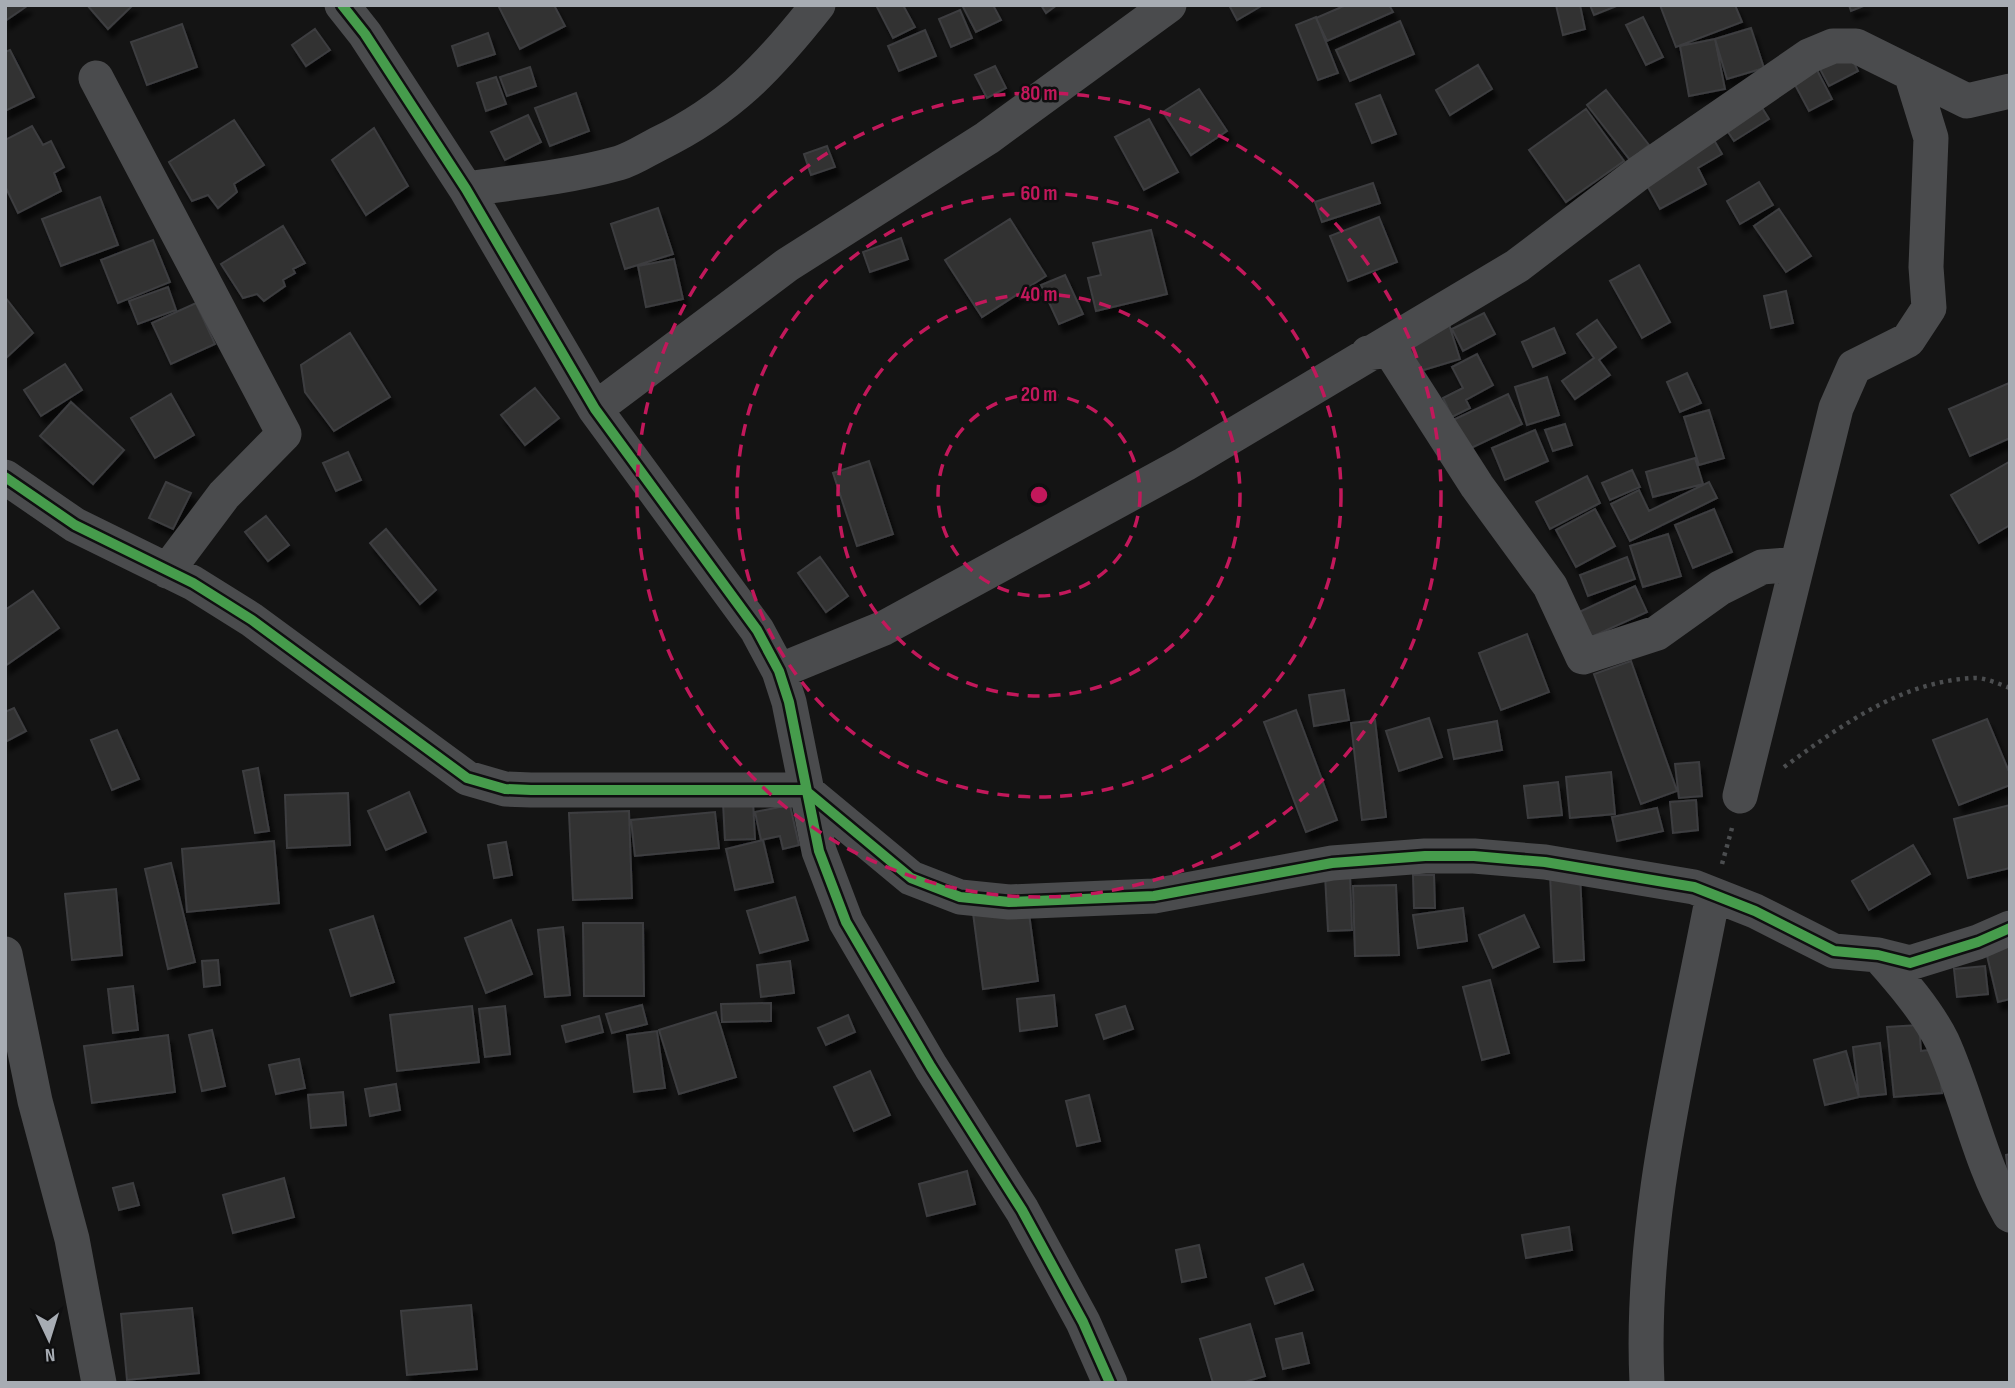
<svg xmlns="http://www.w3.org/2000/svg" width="2015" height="1388" viewBox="0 0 2015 1388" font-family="'Sofia Sans Condensed',sans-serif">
  <defs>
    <filter id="shadow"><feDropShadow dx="4.5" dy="8" stdDeviation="2" flood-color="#0009"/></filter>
  </defs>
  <rect width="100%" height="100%" fill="#141414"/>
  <!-- building -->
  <path fill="#323232" stroke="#3d3e40" stroke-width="2" filter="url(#shadow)" d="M5 5H27V6L5 21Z
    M87 5H133L108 29Z
    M498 5H554L565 26 520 49Z
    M876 5H903L915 27 893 38Z
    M962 5H993L1001 20 976 32Z
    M1041 5H1057L1046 13Z
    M1229 5H1263L1237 20Z
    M1346 5H1389L1393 12 1327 41 1316 18Z
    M1556 5H1580L1585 29 1563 35Z
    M1590 5H1619L1594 15Z
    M1660 5H1735L1742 22 1676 47Z
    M1849 5H1866L1851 11Z
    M960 10 972 38 951 47 939 19Z
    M1316 17 1338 73 1318 80 1296 25Z
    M1643 17 1663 57 1646 65 1626 25Z
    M1400 21 1414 54 1350 81 1336 50Z
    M182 24 197 67 147 85 131 42Z
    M1751 28 1764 68 1727 79 1715 39Z
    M315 29 330 50 306 66 292 45Z
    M925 30 936 56 899 71 888 46Z
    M488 33 495 54 458 66 452 46Z
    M1715 39 1725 89 1689 96 1680 46Z
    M10 50 34 97 5 111V52Z
    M1850 54 1858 71 1829 86 1820 69Z
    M1478 65 1492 89 1450 115 1436 90Z
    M995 66 1006 88 987 98 975 75Z
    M530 67 536 86 507 96 500 77Z
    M1817 70 1832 99 1809 111 1794 83Z
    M496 77 506 104 486 111 477 83Z
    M1199 89 1227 131 1191 155 1163 112Z
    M1606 90 1649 145 1630 160 1587 105Z
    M576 93 589 131 550 146 535 108Z
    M1380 95 1396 134 1372 143 1356 104Z
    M1756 98 1769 119 1734 141 1720 120Z
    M1586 109 1624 161 1566 202 1529 150Z
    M528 115 541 142 505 160 491 132Z
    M1149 119 1178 172 1144 190 1115 137Z
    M234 120 264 165 234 184 237 192 218 208 208 195 192 201 169 162Z
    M32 126 43 145 51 141 64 167 54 173 61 191 18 213 5 186V140Z
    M374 128 408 186 366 215 332 160Z
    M1714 140 1722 154 1698 168 1706 184 1660 209 1644 180Z
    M827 146 835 167 811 175 804 154Z
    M1759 182 1773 205 1740 224 1727 201Z
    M1373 183 1380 203 1322 222 1315 202Z
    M100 197 118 245 61 266 42 219Z
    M658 208 673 254 625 269 611 224Z
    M1779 209 1811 256 1786 272 1754 226Z
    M1379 217 1397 262 1348 281 1330 236Z
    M1010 219 1046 276 982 317 945 260Z
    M283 226 305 263 293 269 295 273 283 280 285 286 264 301 257 294 243 298 221 264Z
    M1151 230 1167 294 1096 311 1088 278 1101 275 1093 243Z
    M901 238 908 259 870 272 863 252Z
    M153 240 170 282 118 303 101 260Z
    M674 259 683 299 646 307 638 266Z
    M1639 265 1670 322 1642 338 1610 281Z
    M1065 275 1083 314 1059 324 1041 285Z
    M168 287 176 310 138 324 129 301Z
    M1786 291 1793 323 1771 328 1764 296Z
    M5 297 33 333 5 359Z
    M196 303 215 344 171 364 152 323Z
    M1484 313 1495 334 1463 351 1452 329Z
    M1447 318 1460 359 1417 372 1405 331Z
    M1597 320 1616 347 1599 360 1610 375 1575 399 1562 381 1594 358 1577 334Z
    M1554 328 1565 353 1533 367 1522 342Z
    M350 333 390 397 334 431 305 392 301 365Z
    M1477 354 1493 385 1466 400 1470 408 1452 417 1443 398 1463 388 1452 367Z
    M65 364 82 390 41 416 24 390Z
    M1687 373 1701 403 1680 412 1667 382Z
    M1547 377 1559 415 1527 425 1515 387Z
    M2009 383 2010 438 1970 456 1949 409Z
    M535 388 559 418 525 445 501 415Z
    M171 394 194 435 155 458 131 418Z
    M1508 394 1522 424 1467 450 1453 420Z
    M71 402 124 450 93 484 40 436Z
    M1709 410 1724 458 1699 465 1684 417Z
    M1565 424 1572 445 1553 451 1545 430Z
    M1535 430 1548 461 1505 480 1492 448Z
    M348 452 361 480 336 491 323 463Z
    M1695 458 1703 484 1653 497 1646 472Z
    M869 461 893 534 857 546 833 473Z
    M2009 462 2010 525 1979 543 1951 495Z
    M1632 470 1640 487 1610 500 1602 483Z
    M1587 476 1600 503 1550 529 1536 502Z
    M166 482 191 493 173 529 149 518Z
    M1709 482 1717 498 1630 541 1611 504 1639 490 1649 511Z
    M1595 509 1615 546 1576 567 1556 530Z
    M1714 509 1732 552 1693 568 1675 525Z
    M266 516 289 545 268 561 245 532Z
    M386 529 436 590 420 604 370 543Z
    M1668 534 1681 576 1643 587 1630 546Z
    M820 557 848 596 826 612 798 573Z
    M1627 557 1635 579 1588 596 1580 575Z
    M1635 586 1647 612 1589 638 1577 613Z
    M33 591 59 628 5 666V610Z
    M1527 634 1549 692 1501 710 1479 653Z
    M1631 661 1677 791 1641 804 1594 674Z
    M1344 690 1349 720 1314 726 1309 695Z
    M14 708 26 731 5 742V712Z
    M1296 710 1337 820 1306 832 1264 722Z
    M1429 718 1442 757 1399 771 1386 731Z
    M1987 719 2010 774V785L1959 805 1933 740Z
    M1375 720 1386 817 1362 820 1351 723Z
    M1497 721 1502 750 1454 759 1448 730Z
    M117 730 139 779 112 790 91 740Z
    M1699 762 1702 796 1679 798 1675 764Z
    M258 768 269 831 255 833 243 771Z
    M1611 772 1615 814 1570 818 1566 777Z
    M1558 782 1562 815 1528 818 1524 786Z
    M409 792 426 832 386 850 368 811Z
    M348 793 350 845 287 848 285 795Z
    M1696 800 1698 830 1673 833 1670 802Z
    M753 802 755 839 725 840 723 803Z
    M790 805 799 845 783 849 780 836 761 840 755 812Z
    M2010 805V868L1968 878 1954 819Z
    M1657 808 1663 831 1617 841 1612 817Z
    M629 811 632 898 573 900 569 813Z
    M715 812 719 848 635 856 631 820Z
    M763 840 773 882 735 890 726 849Z
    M274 841 279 903 187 912 182 849Z
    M506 842 512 875 494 878 488 845Z
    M1913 845 1930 874 1869 910 1852 881Z
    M171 863 195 962 168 969 145 869Z
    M1350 874 1352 930 1328 931 1325 875Z
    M1580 874 1584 960 1554 962 1550 875Z
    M1413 875H1434L1435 908H1414Z
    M1396 885 1399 955 1355 956 1353 886Z
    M116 889 122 955 72 960 65 894Z
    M795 897 808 940 760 953 747 911Z
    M1028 906 1038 981 983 989 973 913Z
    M1463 908 1467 941 1418 948 1413 915Z
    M1524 915 1539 947 1493 968 1479 935Z
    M373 916 394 982 351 996 330 930Z
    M511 920 532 974 486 993 465 938Z
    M583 923H643L644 996H584Z
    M563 927 570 995 545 997 538 930Z
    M2010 937V999L1998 1002 1984 943Z
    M218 960 220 985 204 987 202 961Z
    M790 961 794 993 761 997 757 965Z
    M1985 966 1988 994 1957 997 1954 969Z
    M1490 980 1509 1053 1482 1060 1463 987Z
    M133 986 138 1030 113 1033 108 989Z
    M1054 995 1057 1026 1020 1031 1017 999Z
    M771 1003V1021L722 1022 721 1004Z
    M642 1005 647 1024 612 1033 606 1014Z
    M472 1006 479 1062 397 1071 390 1015Z
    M505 1006 510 1054 485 1057 479 1009Z
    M1125 1006 1133 1029 1104 1039 1096 1015Z
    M716 1012 736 1077 679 1094 659 1030Z
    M848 1015 855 1032 826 1045 818 1028Z
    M599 1016 603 1032 566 1042 562 1026Z
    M1919 1025 1921 1051 1938 1049 1942 1093 1894 1097 1887 1027Z
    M212 1030 225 1086 202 1091 189 1035Z
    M657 1031 665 1088 634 1092 627 1035Z
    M168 1035 175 1092 92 1103 84 1046Z
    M1880 1043 1886 1094 1859 1097 1853 1047Z
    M1846 1051 1859 1097 1825 1105 1814 1060Z
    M299 1059 305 1088 276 1094 269 1065Z
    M870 1071 890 1115 854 1131 834 1087Z
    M396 1084 400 1110 370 1116 365 1089Z
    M343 1092 346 1125 311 1128 308 1095Z
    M1089 1095 1100 1141 1077 1146 1066 1101Z
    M2010 1154V1188L2006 1155Z
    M967 1171 975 1204 927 1216 919 1184Z
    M284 1178 294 1217 233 1233 223 1195Z
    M133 1183 139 1205 119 1210 113 1188Z
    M1569 1227 1572 1250 1526 1258 1522 1235Z
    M1199 1245 1206 1277 1182 1282 1176 1250Z
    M1303 1264 1313 1290 1275 1304 1266 1278Z
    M471 1305 477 1369 407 1375 401 1311Z
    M192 1308 199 1373 127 1380 121 1314Z
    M1250 1324 1265 1376 1241 1383H1213L1200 1339Z
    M1302 1333 1309 1363 1283 1369 1276 1339Z"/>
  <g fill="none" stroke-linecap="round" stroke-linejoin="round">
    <!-- path -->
    <path stroke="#4b4d4f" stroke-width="4.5" stroke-dasharray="3.5 5" stroke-linecap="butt" d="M1784 767C1841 726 1899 682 1973 678 1984 677 1999 684 2010 688
      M1722 864 1732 828"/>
    <!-- minor -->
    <path stroke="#4a4b4d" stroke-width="35" d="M342 5 365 34 466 189 595 409 757 630 779 671 789 702 819 851 846 922 931 1067 1022 1210 1083 1322 1110 1383
      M96 78 284 434 224 495 167 571
      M466 189C518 182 569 177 619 163 633 159 646 150 658 144 730 109 769 67 818 5
      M1368 353 1390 350 1477 486 1550 586 1583 657 1657 633 1720 588 1762 567 1797 564
      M595 409 787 265 987 138 1169 5
      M5 477 75 525 193 583 252 620 467 778 505 789 531 790H805L911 878 960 897 1009 902 1154 896 1332 863 1425 856H1474L1545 862 1694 887 1755 911 1834 951 1878 955 1910 963 1978 942 2010 928
      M779 671 884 628 1185 464 1517 266 1639 173 1809 56 1833 46H1856L1967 101 2010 91
      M1740 796 1836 408 1854 367 1908 340 1929 308 1926 267 1931 138 1911 73
      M5 954 35 1101 72 1239 99 1383
      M1878 955C1901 981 1927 1011 1942 1041 1968 1098 1979 1161 2010 1215
      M1647 1383C1639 1219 1683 1054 1713 895"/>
    <!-- cycleway casing -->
    <g stroke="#0f0f10" stroke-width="15">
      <path id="cycleway" d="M342 5 365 34 466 189 595 409 757 630 779 671 789 702 819 851 846 922 931 1067 1022 1210 1083 1322 1110 1383
        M5 477 75 525 193 583 252 620 467 778 505 789 531 790H805L911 878 960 897 1009 902 1154 896 1332 863 1425 856H1474L1545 862 1694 887 1755 911 1834 951 1878 955 1910 963 1978 942 2010 928"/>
    </g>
    <!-- cycleway -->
    <use href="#cycleway" stroke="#469c4c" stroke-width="10"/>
  </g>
  <!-- distance rings -->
  <g fill="none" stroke="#c2185b" stroke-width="3.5" stroke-dasharray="12 9">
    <circle cx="1039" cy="495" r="101"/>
    <circle cx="1039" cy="495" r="201"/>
    <circle cx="1039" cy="495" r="302"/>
    <circle cx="1039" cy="495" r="402"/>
  </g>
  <circle cx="1039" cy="495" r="10" fill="#c2185b" stroke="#0f0f10" stroke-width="3.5"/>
  <g font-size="21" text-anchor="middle" font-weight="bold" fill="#c2185b" stroke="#0f0f10" stroke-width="5" stroke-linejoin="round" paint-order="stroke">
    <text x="1039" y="100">80 m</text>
    <text x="1039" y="200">60 m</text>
    <text x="1039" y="301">40 m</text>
    <text x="1039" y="401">20 m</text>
  </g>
  <!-- border -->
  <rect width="2015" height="1388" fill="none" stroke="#a7acb3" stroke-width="14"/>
  <!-- north arrow -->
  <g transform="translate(49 1339) rotate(176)" stroke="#0f0f10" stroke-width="5" paint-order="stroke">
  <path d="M0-5L12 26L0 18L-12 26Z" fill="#a7acb3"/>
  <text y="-10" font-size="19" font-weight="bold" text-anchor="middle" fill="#a7acb3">N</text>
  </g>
</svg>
